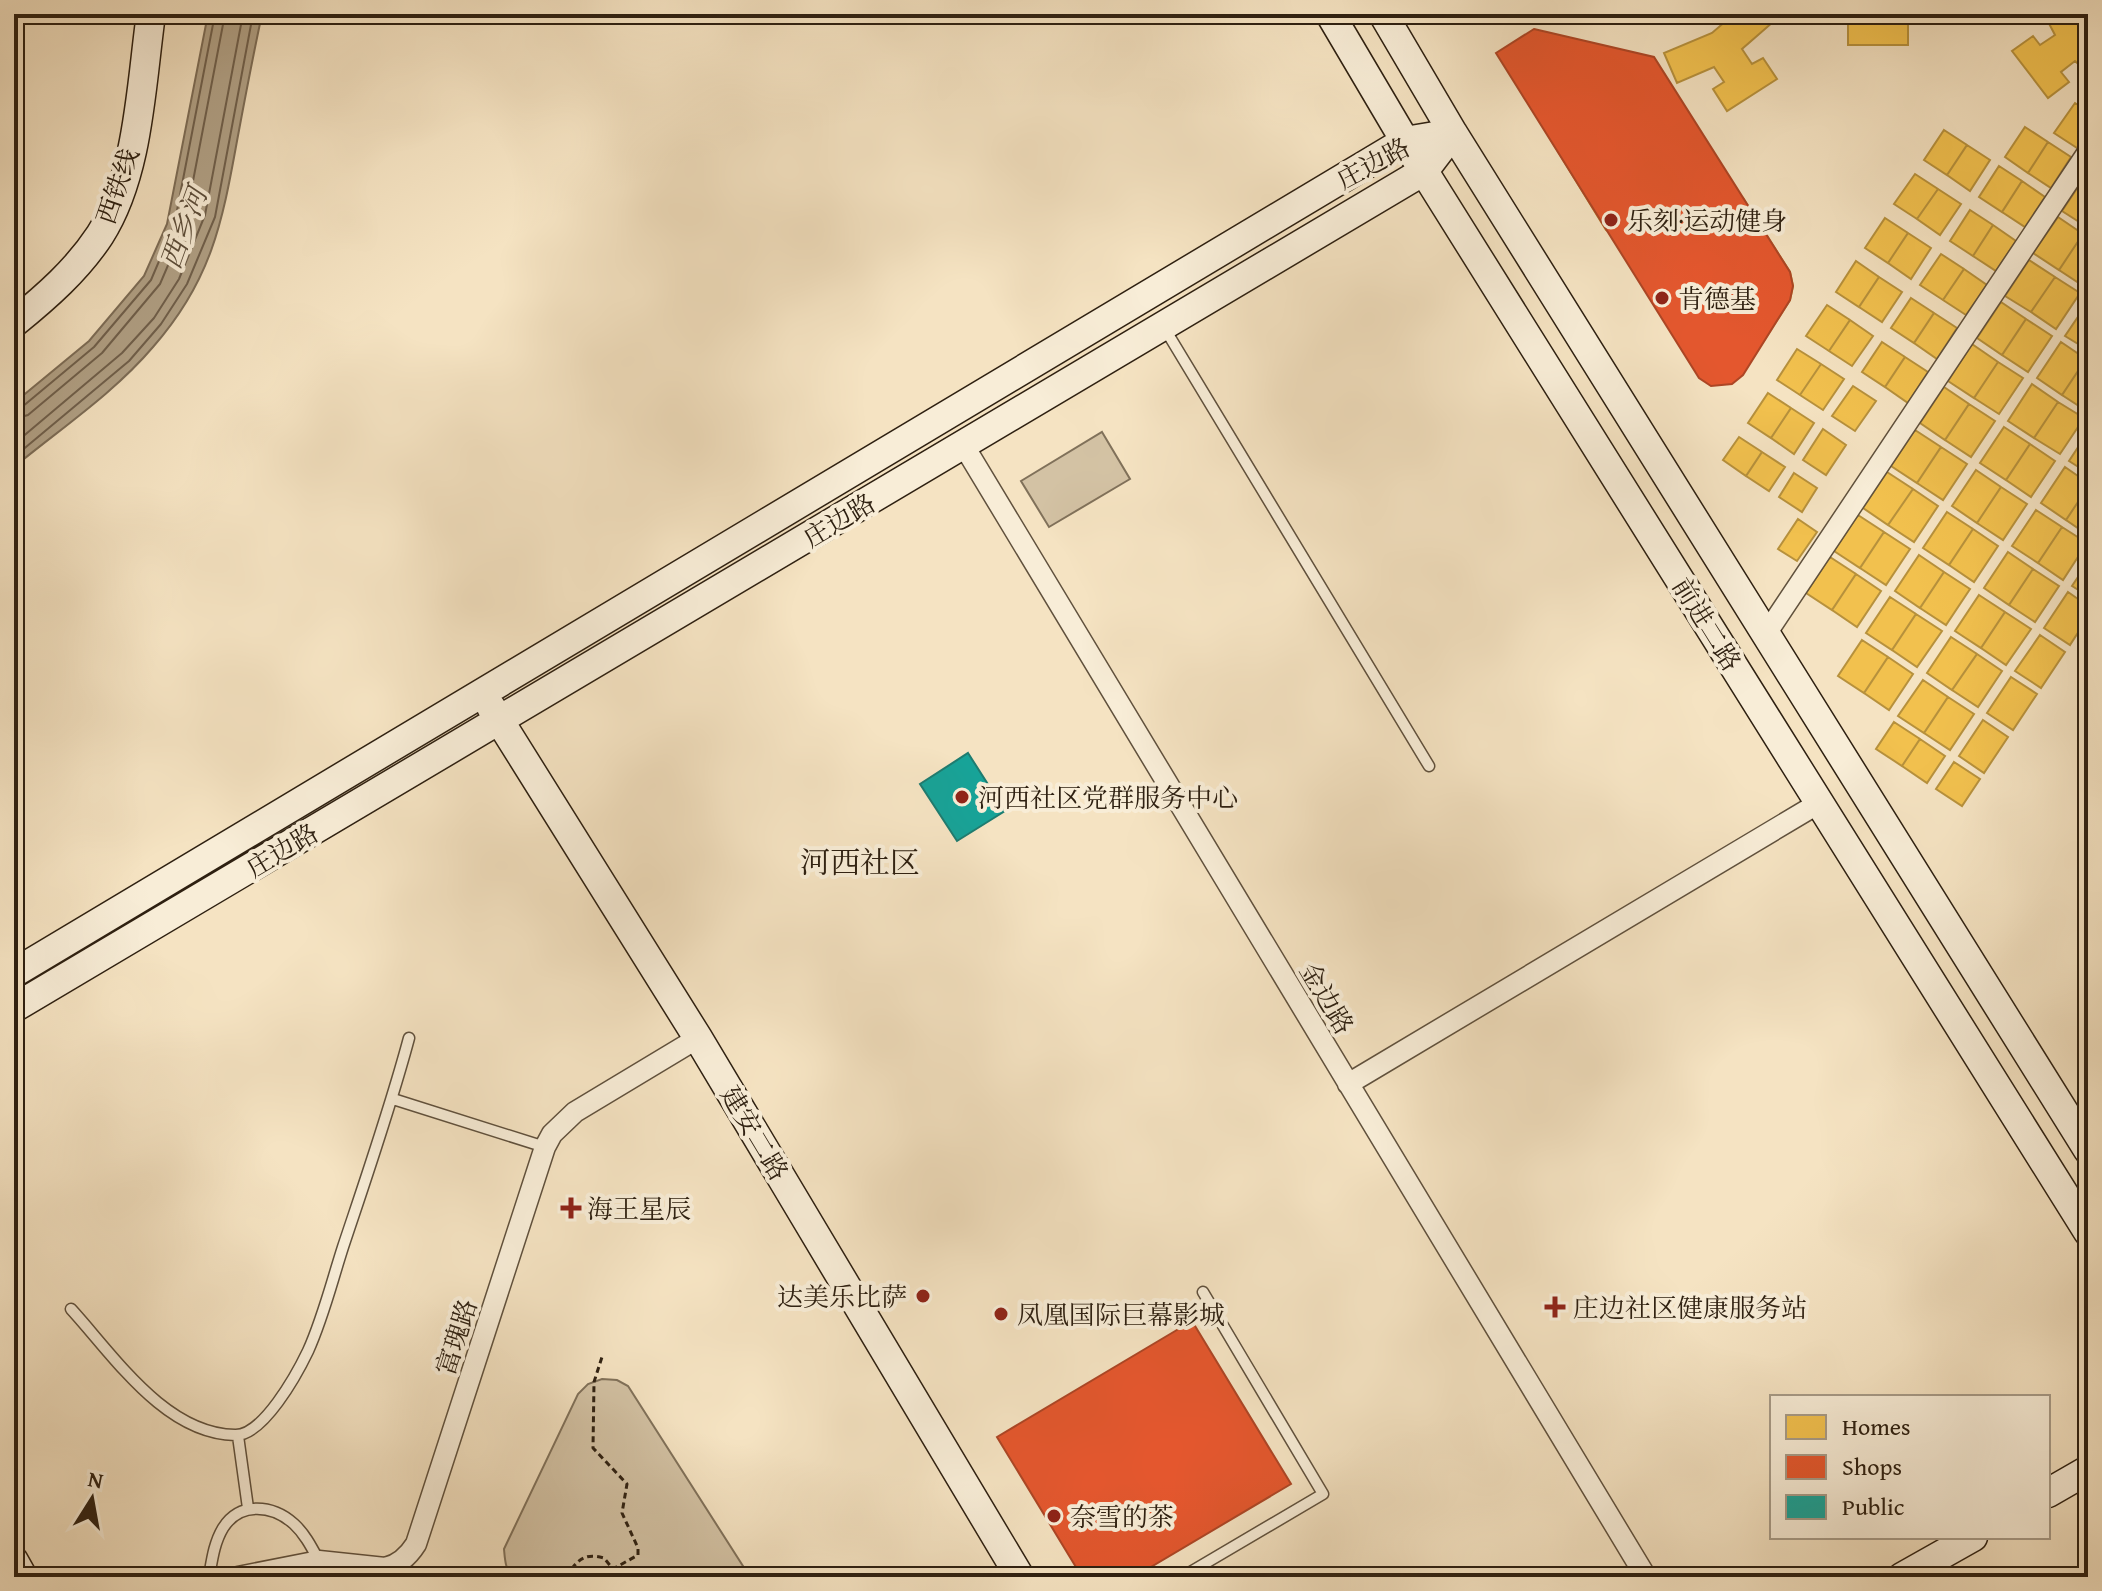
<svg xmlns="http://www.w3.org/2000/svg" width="2102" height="1591" viewBox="0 0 2102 1591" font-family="'Gentium Book Plus','Noto Serif SC',serif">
  <rect width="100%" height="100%" fill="#f5e3c2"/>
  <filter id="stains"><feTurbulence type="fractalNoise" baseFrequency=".0025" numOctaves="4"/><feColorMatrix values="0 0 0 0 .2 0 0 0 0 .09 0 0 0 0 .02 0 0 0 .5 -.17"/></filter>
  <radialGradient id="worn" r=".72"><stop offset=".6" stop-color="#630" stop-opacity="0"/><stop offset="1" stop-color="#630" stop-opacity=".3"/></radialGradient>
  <!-- green -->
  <path fill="#d3c2a4" stroke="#80715a" stroke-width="2" d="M1102 432 1130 479 1049 527 1021 481Z
    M602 1379 617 1380 628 1386 750 1577H514C505 1570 505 1560 504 1549L578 1394 588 1384Z"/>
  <!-- water -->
  <path fill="#b1a186" stroke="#7d6d57" stroke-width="2" d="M208 14H262C253 56 245 98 237 141 222 224 211 281 153 347 114 393 60 429 14 467V403L89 341 144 276 167 224Z"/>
  <!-- homes -->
  <path fill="#f2c14e" stroke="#b7913c" stroke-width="2" d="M1734 14H1765L1773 22 1742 49 1752 64 1763 58 1777 79 1727 111 1713 89 1724 82 1714 67 1677 83 1664 53 1712 33Z
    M1861 14H1895V19H1908V45H1848V19H1861Z
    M2044 14H2080L2088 29V73L2075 61 2061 72 2069 82 2048 98 2012 51 2033 36 2040 45 2055 35Z
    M1586 84H1592L1601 90 1657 180 1654 195 1631 230 1622 236H1616L1606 230 1551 140 1554 126 1577 91Z
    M2075 103 2088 111V133L2077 148 2054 133Z
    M2025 127 2048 142 2028 173 2005 157Z
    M1944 130 1967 145 1947 175 1924 160Z
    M2048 142 2071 157 2051 188 2028 173Z
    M1967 145 1990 160 1970 191 1947 175Z
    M1999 166 2022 181 2002 212 1979 197Z
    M1915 174 1938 189 1917 219 1894 204Z
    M2086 175 2088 176 2087 227 2062 211Z
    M2022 181 2045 197 2025 227 2002 212Z
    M1938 189 1961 204 1940 235 1917 219Z
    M1723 190 1734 191 1743 198 1790 272 1793 286 1790 300 1746 369 1735 378 1728 379 1712 374 1697 351V345L1699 335 1727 291V281L1700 237 1697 227 1714 195Z
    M1970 210 1993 225 1973 256 1950 241Z
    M2058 217 2083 234 2059 270 2033 253Z
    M1885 218 1908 233 1888 263 1865 248Z
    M1993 225 2016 241 1996 271 1973 256Z
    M1908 233 1931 248 1911 279 1888 263Z
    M2083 234 2088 237V282L2085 287 2059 270Z
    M1941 254 1964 269 1943 300 1920 285Z
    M2029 260 2055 277 2031 312 2005 296Z
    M1856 261 1879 277 1859 307 1836 292Z
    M1964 269 1987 285 1966 315 1943 300Z
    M1879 277 1902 292 1882 322 1859 307Z
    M2055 277 2080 293 2056 329 2031 312Z
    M1911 298 1934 313 1914 343 1891 328Z
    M2001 302 2026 319 2002 355 1977 338Z
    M2088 302V350L2065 336Z
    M1827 305 1850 320 1829 351 1806 336Z
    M1934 313 1957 328 1937 359 1914 343Z
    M2026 319 2052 336 2028 372 2002 355Z
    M1850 320 1873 336 1852 366 1829 351Z
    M1882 342 1905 357 1885 387 1862 372Z
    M2061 342 2086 359 2062 395 2037 378Z
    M1972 344 1998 362 1974 398 1948 381Z
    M1797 349 1821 364 1800 395 1777 380Z
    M1905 357 1928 372 1908 403 1885 387Z
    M2086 359 2088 360V412L2062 395Z
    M1998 362 2023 378 1999 414 1974 398Z
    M1821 364 1844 379 1823 410 1800 395Z
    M2032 384 2058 402 2034 438 2008 421Z
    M1853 386 1876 401 1855 431 1832 416Z
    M1944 387 1969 404 1945 440 1920 423Z
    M1768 393 1791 408 1771 438 1748 423Z
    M2058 402 2084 418 2060 454 2034 438Z
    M1969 404 1995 421 1971 457 1945 440Z
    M1791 408 1814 423 1794 454 1771 438Z
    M2004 427 2030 444 2006 480 1980 463Z
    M1823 429 1846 445 1826 475 1803 460Z
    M1915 430 1941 447 1917 483 1891 466Z
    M2088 432V473L2069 461Z
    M1739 437 1762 452 1746 476 1723 460Z
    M2030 444 2055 461 2031 497 2006 480Z
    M1941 447 1967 464 1943 500 1917 483Z
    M1762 452 1785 467 1769 491 1746 476Z
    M2065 467 2088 483V487L2066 520 2041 503Z
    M1976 470 2001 487 1977 523 1952 506Z
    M1887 472 1913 489 1888 525 1863 508Z
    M1794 473 1817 488 1802 512 1779 497Z
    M2001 487 2027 504 2003 540 1977 523Z
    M2088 487V535L2066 520Z
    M1913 489 1938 506 1914 542 1888 525Z
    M2036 510 2062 527 2038 563 2012 546Z
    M1947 512 1973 529 1949 565 1923 548Z
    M1858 515 1884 532 1860 568 1834 551Z
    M1798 519 1817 532 1797 561 1778 549Z
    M2062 527 2087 543 2063 580 2038 563Z
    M1973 529 1998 546 1974 582 1949 565Z
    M1884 532 1910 549 1886 585 1860 568Z
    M2008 552 2033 569 2009 605 1984 588Z
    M1919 555 1944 572 1920 608 1895 591Z
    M1830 557 1856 574 1832 610 1806 593Z
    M2088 562V596L2072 586Z
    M2033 569 2059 586 2035 622 2009 605Z
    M1944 572 1970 589 1946 625 1920 608Z
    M1856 574 1881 591 1857 627 1832 610Z
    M2068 592 2088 606V617L2070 645 2044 628Z
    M1979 595 2005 612 1981 648 1955 631Z
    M1890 597 1916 614 1892 650 1866 633Z
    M2005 612 2031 629 2006 665 1981 648Z
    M1916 614 1942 631 1917 667 1892 650Z
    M2040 635 2065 652 2041 688 2015 671Z
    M1951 637 1977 654 1952 690 1927 673Z
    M1862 640 1888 657 1864 693 1838 676Z
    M1977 654 2002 671 1978 707 1952 690Z
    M1888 657 1913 674 1889 710 1864 693Z
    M2011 677 2037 694 2013 730 1987 713Z
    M1923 680 1948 697 1924 733 1898 716Z
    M1948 697 1974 714 1950 750 1924 733Z
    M1983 720 2008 737 1984 773 1959 756Z
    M1894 722 1920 739 1902 766 1876 749Z
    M1920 739 1945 756 1927 783 1902 766Z
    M1954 762 1980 779 1962 806 1936 789Z"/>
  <!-- shops -->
  <path fill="#e4572e" stroke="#ad4625" stroke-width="2" d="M1534 29 1654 57 1790 272 1793 286 1790 300 1743 375 1732 384 1711 386 1699 378 1496 53Z
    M1192 1321 1291 1484 1134 1577H1082L997 1437Z"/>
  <!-- public -->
  <path fill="#17a398" stroke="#1e7c70" stroke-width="2" d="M968 753 1005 811 957 841 920 784Z"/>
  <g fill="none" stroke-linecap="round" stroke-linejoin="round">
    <!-- shore -->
    <path stroke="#70604c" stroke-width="2" d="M14 408 22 407 94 347 151 280 174 226 215 14
      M14 419 28 415 102 353 160 284 184 228 225 14
      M14 444 122 353 154 318 179 279 205 215 243 14
      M14 457 129 361 161 324 187 284 215 217 253 14"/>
    <!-- lane casing -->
    <g stroke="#60513d" stroke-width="13">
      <path id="lane" d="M1165 329 1429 766
        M393 1099 545 1147
        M71 1309C114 1356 165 1434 235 1435 263 1436 297 1374 308 1351 323 1318 332 1281 343 1247 366 1178 390 1109 409 1038
        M238 1436 248 1508
        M209 1577C212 1560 214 1543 223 1528 240 1501 273 1505 294 1524 305 1534 312 1548 319 1561
        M1182 1577 1323 1494 1203 1292"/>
    </g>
    <!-- street casing -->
    <g stroke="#60513d" stroke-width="23">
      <path id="street" d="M964 446 1646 1577
        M1766 634 2088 152
        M1348 1084 1819 803
        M238 1577 319 1561 385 1568C399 1565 409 1555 416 1544L545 1147 552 1134 575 1112 698 1038"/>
    </g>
    <!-- secondary casing -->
    <g stroke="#2e2011" stroke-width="31">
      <path id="secondary" d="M1330 14 1405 141 2088 1232
        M1383 14 1453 133 2088 1150
        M14 323C46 297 77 270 100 235 139 174 141 85 151 14
        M491 707 698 1038 1020 1577
        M14 973 1405 141 1453 133
        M14 1008 1424 171 1453 133
        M2048 1493 2088 1470
        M14 1561 23 1577
        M1902 1577 1973 1537"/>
    </g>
    <!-- path -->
    <path stroke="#2e2011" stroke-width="3" stroke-dasharray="6 4" stroke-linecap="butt" d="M566 1577C577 1561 583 1552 604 1558L613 1569 638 1555V1548L622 1513 627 1484 593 1448 594 1382 602 1357"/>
    <!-- lane -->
    <use href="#lane" stroke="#f8edd7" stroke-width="10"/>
    <!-- street -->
    <use href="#street" stroke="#f8edd7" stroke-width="20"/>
    <!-- secondary -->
    <use href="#secondary" stroke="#f8edd7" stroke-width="28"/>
  </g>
  <!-- markers -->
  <g fill="#8f2418" stroke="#f8edd7" stroke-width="3">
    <circle cx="1611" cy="220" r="8"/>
    <circle cx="1662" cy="298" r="8"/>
    <circle cx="962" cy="797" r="8"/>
    <path d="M567 1196h8v8h8v8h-8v8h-8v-8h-8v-8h8z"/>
    <circle cx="923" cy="1296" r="8"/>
    <path d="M1551 1295h8v8h8v8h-8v8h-8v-8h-8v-8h8z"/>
    <circle cx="1001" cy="1314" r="8"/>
    <circle cx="1054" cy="1516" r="8"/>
  </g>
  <g text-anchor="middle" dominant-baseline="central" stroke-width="8" stroke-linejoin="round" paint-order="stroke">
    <!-- street labels -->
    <g font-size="26" fill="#2e2011" stroke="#f8edd7">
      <text transform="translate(1373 163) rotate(-28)">庄边路</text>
      <text transform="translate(117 186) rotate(-71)">西铁线</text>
      <text transform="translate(839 520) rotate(-31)">庄边路</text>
      <text transform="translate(1707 624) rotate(58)">前进二路</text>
      <text transform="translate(282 850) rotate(-31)">庄边路</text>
      <text transform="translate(1327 998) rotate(59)">金边路</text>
      <text transform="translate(755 1133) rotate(59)">建安二路</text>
      <text transform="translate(456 1337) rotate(-72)">富瑰路</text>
    </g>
    <!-- poi labels -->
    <g font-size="26" fill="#2e2011" stroke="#f8edd7" text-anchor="start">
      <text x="1627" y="220">乐刻·运动健身</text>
      <text x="1678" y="298">肯德基</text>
      <text x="978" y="797">河西社区党群服务中心</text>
      <text x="587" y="1208">海王星辰</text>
      <text x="907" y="1296" text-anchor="end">达美乐比萨</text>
      <text x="1573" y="1307">庄边社区健康服务站</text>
      <text x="1017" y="1314">凤凰国际巨幕影城</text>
      <text x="1070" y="1516">奈雪的茶</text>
    </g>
    <!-- water labels -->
    <g font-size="28" font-style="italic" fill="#5c4d3a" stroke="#f8edd7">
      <text transform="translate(183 228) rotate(-70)">西乡河</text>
    </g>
    <!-- quarter labels -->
    <g font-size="30" fill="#2e2011" stroke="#f8edd7">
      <text x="860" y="862">河西社区</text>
    </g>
  </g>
  <!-- margin -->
  <rect width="2102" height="1591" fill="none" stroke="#f5e3c2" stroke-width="48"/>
  <rect x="16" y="16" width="2070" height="1559" fill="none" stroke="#2e2011" stroke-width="4"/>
  <rect x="24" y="24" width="2054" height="1543" fill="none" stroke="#2e2011" stroke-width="2"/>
  <!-- legend -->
  <rect x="1770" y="1395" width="280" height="144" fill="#f8edd7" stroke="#a79b88" stroke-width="2"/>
  <rect x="1786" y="1415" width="40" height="24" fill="#f2c14e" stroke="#a79b88" stroke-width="2"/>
  <text x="1842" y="1435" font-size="24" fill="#2e2011">Homes</text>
  <rect x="1786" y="1455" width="40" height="24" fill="#e4572e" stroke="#a79b88" stroke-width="2"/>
  <text x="1842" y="1475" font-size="24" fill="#2e2011">Shops</text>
  <rect x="1786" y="1495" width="40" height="24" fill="#17a398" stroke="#a79b88" stroke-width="2"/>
  <text x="1842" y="1515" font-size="24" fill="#2e2011">Public</text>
  <!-- north arrow -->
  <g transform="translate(92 1499) rotate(11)" stroke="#f8edd7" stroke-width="6" paint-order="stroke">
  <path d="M0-6L14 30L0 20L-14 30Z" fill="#2e2011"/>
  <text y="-12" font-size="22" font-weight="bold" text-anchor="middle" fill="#2e2011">N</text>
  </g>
  <rect width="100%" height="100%" filter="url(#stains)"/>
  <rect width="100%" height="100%" fill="url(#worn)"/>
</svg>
